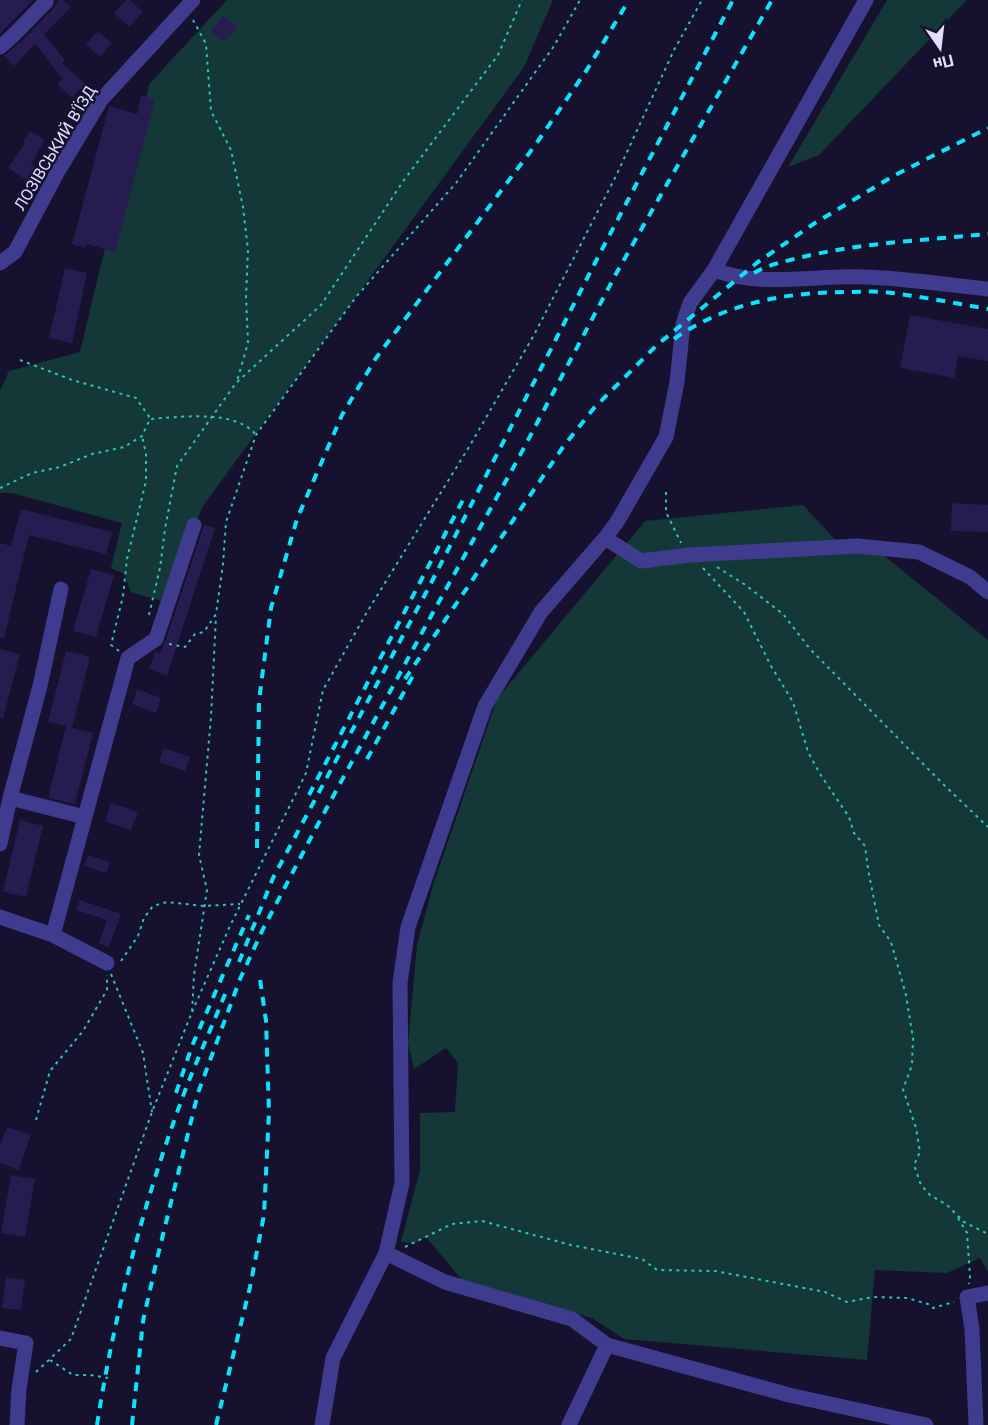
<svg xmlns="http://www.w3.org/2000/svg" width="988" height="1425" viewBox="0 0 988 1425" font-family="Roboto,sans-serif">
  <rect width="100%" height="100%" fill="#16112e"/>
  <!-- green -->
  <path fill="#143837" d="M227 0H553L524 67 203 506 161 601 131 592 124 574 111 568 122 523 12 493H0V391L9 371 80 352 100 268 150 83Z
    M887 0H967L819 155 788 167Z
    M803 505 838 543 866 541 988 640V1272L980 1258 947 1273 875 1270 867 1360 624 1339 592 1318 463 1281 426 1237 415 1243 401 1242 420 1170V1113L455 1112 458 1063 446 1048 414 1069 408 1043 417 945 433 885 497 699 645 521Z"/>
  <!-- building -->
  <path fill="#271c4f" d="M0 0H33L0 34Z
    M59 0H63L71 7 44 34 65 60 62 63 85 84 72 98 57 84 63 79 35 44 14 66 4 56 25 38 53 9Z
    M126 0H130L143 12 129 27 114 13Z
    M223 16 237 27 224 42 211 31Z
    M98 31 112 43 100 57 86 44Z
    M141 95 155 99 115 252 87 244 86 248 72 244 109 106 137 114Z
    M30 131 45 140 31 164 36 168 28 181 8 168 25 143 23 142Z
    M65 268 87 273 72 343 49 338Z
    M910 315 988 329V361L958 356 954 378 900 368Z
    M952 503 988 505V532L951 531Z
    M21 509 112 532 106 554 29 535 4 638 0 637V543L11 546Z
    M204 525 215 528 167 676 149 669 155 652 160 653 165 642Z
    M91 569 114 575 96 637 73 631Z
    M0 649 20 654 3 718H0Z
    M66 651 90 657 72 728 93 733 75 804 48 798 66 726 48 722Z
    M137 689 161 698 156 713 132 704Z
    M164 748 190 757 185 771 159 762Z
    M111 803 138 812 131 830 105 821Z
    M20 820 43 826 26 897 3 892Z
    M88 855 110 862 106 873 84 866Z
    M80 900 121 914 109 947 99 943 107 920 76 910Z
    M7 1127 31 1135 19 1170 0 1163V1146Z
    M11 1175 35 1179 25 1237 1 1233Z
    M6 1277 25 1280 21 1310 2 1308Z"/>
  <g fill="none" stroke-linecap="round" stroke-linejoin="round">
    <!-- path -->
    <path stroke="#2dc3bc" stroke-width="2" stroke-dasharray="3 4.5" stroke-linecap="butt" d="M193 20 206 44 211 111 231 150 243 207 248 250 246 296 248 343 237 381
      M20 360 72 380 136 398 150 418
      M0 488 32 473 60 467 92 454 124 447 142 436 150 419C179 417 236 409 256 435
      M666 492V512L681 543
      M717 567 744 584 783 614 810 649 945 786 988 827
      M703 568 744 612 771 666 793 702 808 752 820 774 849 817 854 833 865 846 868 869 879 925 891 942 906 995 909 1014 913 1038 912 1065 903 1089 916 1128 920 1152 914 1165 921 1185 930 1195 947 1205 964 1222 986 1233 988 1236
      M149 615 160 568 165 529 177 466 236 383 321 305 404 180 498 55 522 0
      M169 644 185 647 195 634 204 632 216 614 223 564 226 522 256 435 356 297 456 183 554 46 580 0
      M119 651 111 645 123 596 127 559 146 481V454L142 436
      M121 961 138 936 144 918 153 906 167 902 204 906 240 904
      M111 974 143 1053 152 1112
      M192 1012 230 926 306 773 323 690 367 612 469 447 534 335 616 176 674 50 702 0
      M36 1120 50 1071 83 1031 107 990V975
      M958 1218 967 1233 970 1276 969 1284
      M405 1247 452 1224 482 1221 571 1245 642 1259 657 1270 715 1271 825 1292 847 1302 873 1297 907 1298 928 1304 933 1308 954 1302
      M50 1360 73 1375H90L108 1378
      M36 1372 71 1339 152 1112 192 1012 194 975 207 890 199 855 211 717 216 616"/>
    <!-- minor -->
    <path stroke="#3f3b8e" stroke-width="15" d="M0 47C17 34 30 17 46 2V0
      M0 263 15 252 57 173 101 100 193 0
      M714 270C762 288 814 275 864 277 905 278 947 285 988 289
      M605 538 641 561 690 555 857 546 919 552 970 577 988 592
      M10 798 85 817
      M0 844 10 798 40 686 61 589
      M0 917 53 935 107 963
      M53 935 128 658 156 639 194 525
      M386 1253 445 1282 572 1319 607 1345 789 1395 926 1425
      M0 1338 26 1343 19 1389 17 1425
      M322 1425 333 1358 386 1253 402 1183 400 983 408 927 485 706 541 612 605 538 617 522 666 437 677 382 683 324 690 303 714 270 866 0
      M569 1425 607 1345
      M976 1425 972 1329 967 1297 988 1293"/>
    <!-- rail -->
    <path stroke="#0ae4ff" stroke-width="4" stroke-dasharray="9 8" stroke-linecap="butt" d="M754 273C767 265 783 262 798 258 859 243 925 240 988 234
      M674 339C725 303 787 292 848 292 860 292 872 291 884 292 919 296 954 303 988 309
      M405 679 563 447 594 408 657 345 758 262 815 223 895 175 988 128
      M367 759 415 672
      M309 795 466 494
      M257 848 259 701 271 608 297 519 342 415 376 358 536 144 588 68 629 0
      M239 962 273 878 429 587 597 259 733 0
      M176 1093 192 1046 249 915
      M97 1425C115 1309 146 1193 188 1083 201 1051 215 1019 228 987
      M132 1425 143 1321 157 1259 198 1093 240 979 263 929 317 826 430 618 518 459 617 272 772 0
      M216 1425 250 1287 264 1215 269 1112 266 1021 260 979"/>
  </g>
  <g text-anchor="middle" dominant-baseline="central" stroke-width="5" stroke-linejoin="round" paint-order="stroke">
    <!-- street labels -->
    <g font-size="16" fill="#e2deff" stroke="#16112e">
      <text transform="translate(55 148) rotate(-59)">ЛОЗІВСЬКИЙ В'ЇЗД</text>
    </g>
  </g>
  <!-- north arrow -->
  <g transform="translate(940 48) rotate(166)" stroke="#16112e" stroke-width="4.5" paint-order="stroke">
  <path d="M0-4.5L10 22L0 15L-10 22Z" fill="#e2deff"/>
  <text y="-9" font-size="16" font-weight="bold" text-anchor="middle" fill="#e2deff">Пн</text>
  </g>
</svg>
